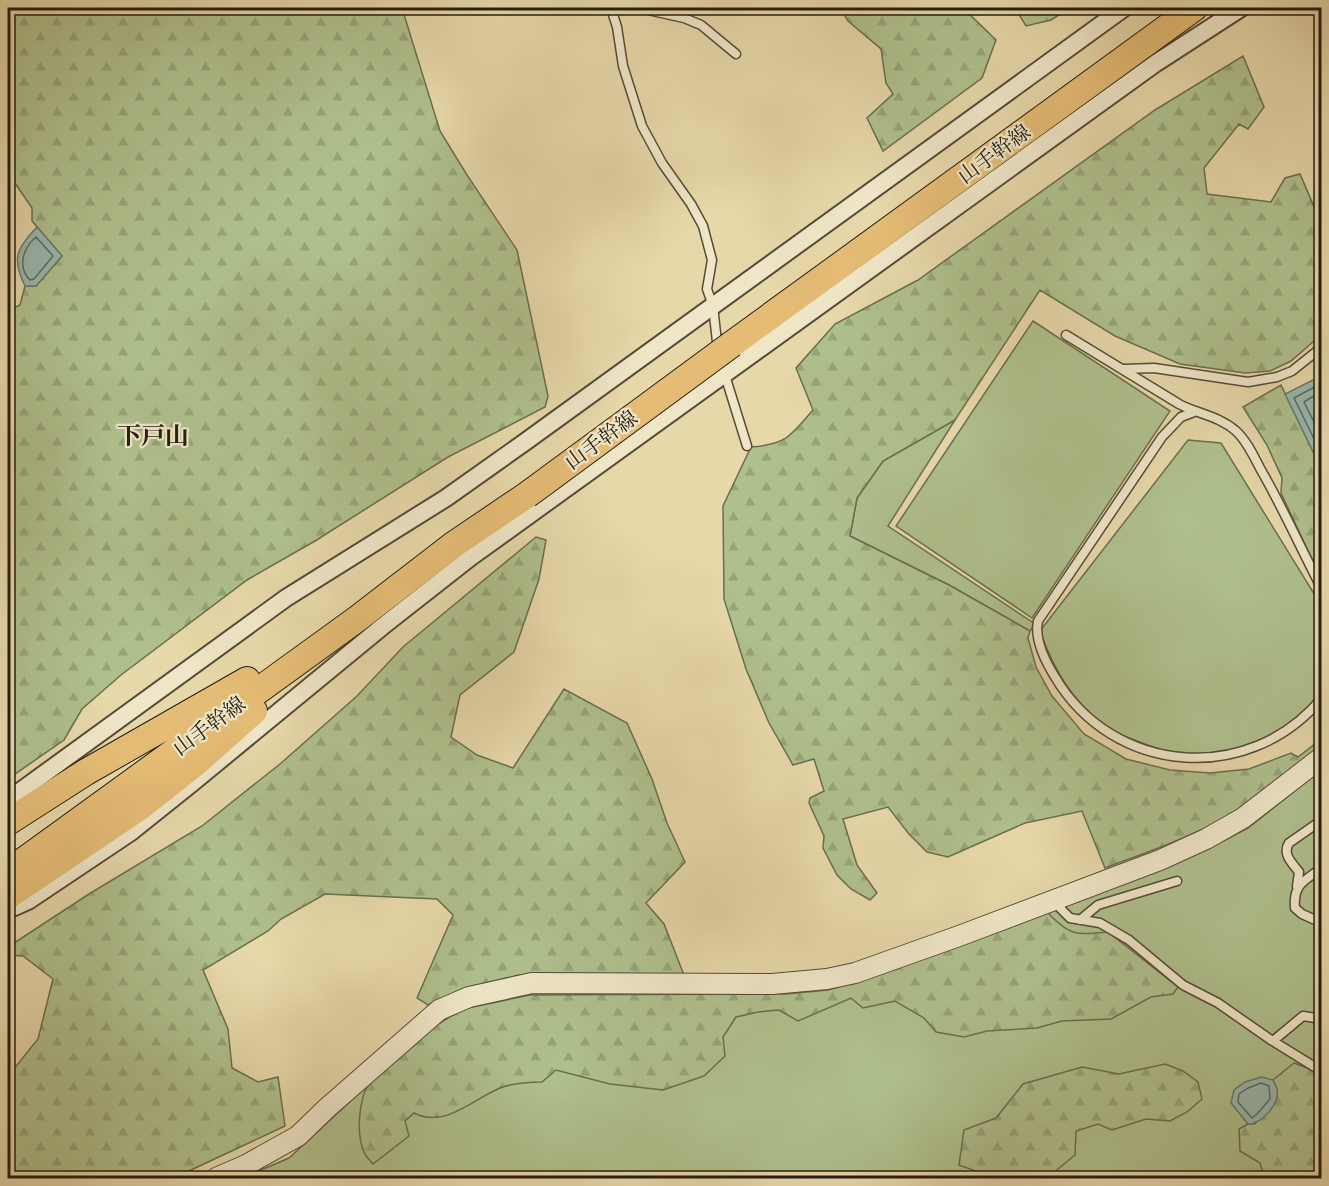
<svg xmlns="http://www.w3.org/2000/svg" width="1329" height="1186" viewBox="0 0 1329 1186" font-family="Alegreya,'Noto Serif JP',serif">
  <defs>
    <pattern id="forest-firs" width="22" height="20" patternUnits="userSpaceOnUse" patternTransform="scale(1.5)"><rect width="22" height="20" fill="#afc08d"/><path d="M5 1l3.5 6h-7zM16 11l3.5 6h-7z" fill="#96a479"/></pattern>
  </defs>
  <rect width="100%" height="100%" fill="#e7d8aa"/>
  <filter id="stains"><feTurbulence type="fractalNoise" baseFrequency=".00333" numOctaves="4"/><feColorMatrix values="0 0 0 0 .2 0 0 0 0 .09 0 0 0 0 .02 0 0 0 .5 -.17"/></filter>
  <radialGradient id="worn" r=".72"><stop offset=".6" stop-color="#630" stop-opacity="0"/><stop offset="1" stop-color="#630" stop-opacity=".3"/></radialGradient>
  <!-- green -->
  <path fill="#afc08d" stroke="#6a6e4f" stroke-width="1.5" d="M1033 321 1170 411 1032 618 896 526Z
    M955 420 888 526 1035 624 1030 631 949 585 850 536 857 498 883 461Z
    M1188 440 1221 443 1321 605V692C1295 731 1241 756 1194 755 1172 755 1152 747 1132 739 1124 736 1114 733 1107 728 1073 703 1054 670 1040 631Z
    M1321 770V1178H242L289 1158 425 1032 530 995 786 994 828 990 845 985 967 942 1208 849 1248 828Z"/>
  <!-- forest -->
  <path fill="url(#forest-firs)" stroke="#6a6e4f" stroke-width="1.5" d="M8 8H402L440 131 467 175 517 250 548 396 545 407 448 457 315 541 247 580 121 675 82 709 64 740 8 779V311L20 305 25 286H36L62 256 32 221V208L8 173Z
    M840 8H963L996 40 982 78 883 151 867 118 893 94 886 83 881 49 848 21Z
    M1015 8H1070L1051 20 1026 26Z
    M1243 56 1264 107 1248 129 1239 124 1204 168 1207 194 1271 202 1285 178 1300 174 1321 223V335L1291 361 1270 371 1245 373 1180 364 1115 336 1040 290 955 420 883 461 857 498 850 536 949 585 1030 631 1028 638 1036 667 1052 696 1084 734 1126 759 1170 770 1210 773 1249 769 1291 753 1298 757 1316 743 1321 725V746C1289 772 1253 804 1217 822 1181 841 1142 854 1105 868L1082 811 1025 823 948 857 927 852 909 834 888 807 843 819 857 865 877 893 870 900 851 889 837 875 823 848 824 836 809 803 810 798 824 791 814 759 793 765 769 723 746 669 724 599 723 506 751 447C787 444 789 437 813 410L796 368 835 324 918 280 1155 110Z
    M1281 385 1321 468V579L1281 493 1282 478 1267 445 1243 407Z
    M536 537 546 540 539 579 514 652 460 695 451 737 477 755 513 768 564 689 627 723 652 779 667 823 685 862 646 903 664 924 684 975H519L463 989 428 1005 417 998 453 915 437 899 325 894 281 919 268 931 203 970 228 1029 232 1068 258 1082 278 1077 285 1126 174 1178H8V1072L13 1070 38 1039 53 979 23 956 8 955V947L89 894 202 826 280 764 357 696 403 647Z
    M1047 912C1070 936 1075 935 1108 932L1178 987 1173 994 1151 997 1111 1019 1062 1021 1037 1028 987 1031 964 1037 936 1032 924 1018 895 1001 863 1008 851 998 798 1021 779 1010 758 1012 736 1017 723 1037 725 1056 704 1076 663 1090 610 1084 556 1070 542 1082C527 1082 514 1083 500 1088 473 1099 445 1129 414 1113L405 1121 409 1136 373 1164C370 1160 365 1156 364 1152 356 1134 359 1104 367 1086L425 1032 463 1009 530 995 786 994 828 990 845 985Z
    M1294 1063 1313 1070 1321 1081V1178H1270L1262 1170 1260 1163 1240 1151 1239 1129 1248 1124H1255L1277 1089 1273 1080Z
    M1165 1064 1183 1071 1198 1082 1202 1099 1187 1112 1170 1121 1146 1119 1112 1130 1098 1124 1076 1131 1075 1155 1047 1178H995L959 1165 964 1130 996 1118 1023 1084 1082 1067 1119 1074Z"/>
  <!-- water -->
  <path fill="#98b9af" stroke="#6a7a70" stroke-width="1.5" d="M37 227 62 256 36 286H25C11 258 17 248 37 227Z
    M1321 376 1322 468H1321L1285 394Z
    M1262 1077 1273 1080C1273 1081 1277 1088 1277 1089 1280 1104 1262 1124 1248 1124L1231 1103 1234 1090 1245 1082Z"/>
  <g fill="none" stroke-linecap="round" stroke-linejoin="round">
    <!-- shore -->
    <path stroke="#5e6a60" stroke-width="1.5" d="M36 237 53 256 34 279 30 280C17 267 23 248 36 237Z
      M1322 383 1294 398 1322 455
      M1322 391 1304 402 1322 438
      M1261 1083 1269 1086 1270 1099 1257 1114 1252 1118 1238 1102 1239 1094 1248 1088Z"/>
    <!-- service casing -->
    <g stroke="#554b37" stroke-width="11">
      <path id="service" d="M611 8 617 27 623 66 642 126 662 163 691 204 703 226 712 260 707 289 713 306 718 351
        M639 8 684 18 701 25 736 54
        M1066 335 1179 404C1198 414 1219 416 1236 431 1247 441 1254 457 1261 470 1283 508 1301 549 1322 589
        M1124 369 1154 368 1248 382 1277 377 1292 371 1322 347
        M724 372 747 446
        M1194 412 1181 417 1162 437 1038 621C1034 640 1045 661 1055 677 1113 775 1249 786 1322 698
        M1322 868C1304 881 1293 884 1295 908L1302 914 1322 923
        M1297 886 1299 872C1292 863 1282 854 1289 843L1322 820
        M1053 901 1070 918 1100 923 1129 940 1183 985 1218 1003 1271 1040 1318 1069 1322 1074
        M1080 920 1098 905 1177 881
        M1273 1041 1303 1016 1322 1019"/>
    </g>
    <!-- minor casing -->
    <g stroke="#554b37" stroke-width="20">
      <path id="minor" d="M8 800 286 598 446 498 525 442 1124 8
        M8 910 28 901 131 832 191 784 383 626 471 557 1156 63 1241 8"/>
    </g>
    <!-- tertiary casing -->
    <g stroke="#554b37" stroke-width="22">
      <path id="tertiary" d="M216 1178 246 1165 298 1136 327 1108 439 1010 469 997 532 983 772 984 827 979 855 973 959 936 1160 860 1206 839 1243 818 1322 757"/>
    </g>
    <!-- primary casing -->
    <g stroke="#241c11" stroke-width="28">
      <path id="primary" d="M732 344 1194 8
        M8 822 86 772 247 680
        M8 872 357 619 453 545 527 495
        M8 896 140 807 198 761 254 711"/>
    </g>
    <!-- service -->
    <use href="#service" stroke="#efe6c8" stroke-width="8"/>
    <!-- minor -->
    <use href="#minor" stroke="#efe6c8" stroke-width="16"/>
    <!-- tertiary -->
    <use href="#tertiary" stroke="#efe6c8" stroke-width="20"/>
    <!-- primary -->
    <use href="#primary" stroke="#e4bc75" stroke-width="26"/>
    <!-- primary-bridge casing -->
    <g stroke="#241c11" stroke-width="28" stroke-linecap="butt">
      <path id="primary-bridge" d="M527 495 732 344"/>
    </g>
    <!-- primary-bridge -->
    <use href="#primary-bridge" stroke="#e4bc75" stroke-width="26"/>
  </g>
  <g text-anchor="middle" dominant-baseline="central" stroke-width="4.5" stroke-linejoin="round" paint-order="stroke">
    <!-- street labels -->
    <g font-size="21" fill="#241c11" stroke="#efe6c8">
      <text transform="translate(994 154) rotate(-36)">山手幹線</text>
      <text transform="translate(601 440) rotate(-36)">山手幹線</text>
      <text transform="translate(209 726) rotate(-36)">山手幹線</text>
    </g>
    <!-- quarter labels -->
    <g font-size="24" font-weight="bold" fill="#241c11" stroke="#efe6c8">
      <text x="153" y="436">下戸山</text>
    </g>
  </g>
  <!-- margin -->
  <rect width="1329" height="1186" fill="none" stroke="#e7d8aa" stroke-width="30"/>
  <rect x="9" y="9" width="1311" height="1168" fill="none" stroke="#241c11" stroke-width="3"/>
  <rect x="15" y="15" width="1299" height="1156" fill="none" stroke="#241c11" stroke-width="1.5"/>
  <rect width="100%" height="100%" filter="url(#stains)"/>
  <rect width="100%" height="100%" fill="url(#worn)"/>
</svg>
